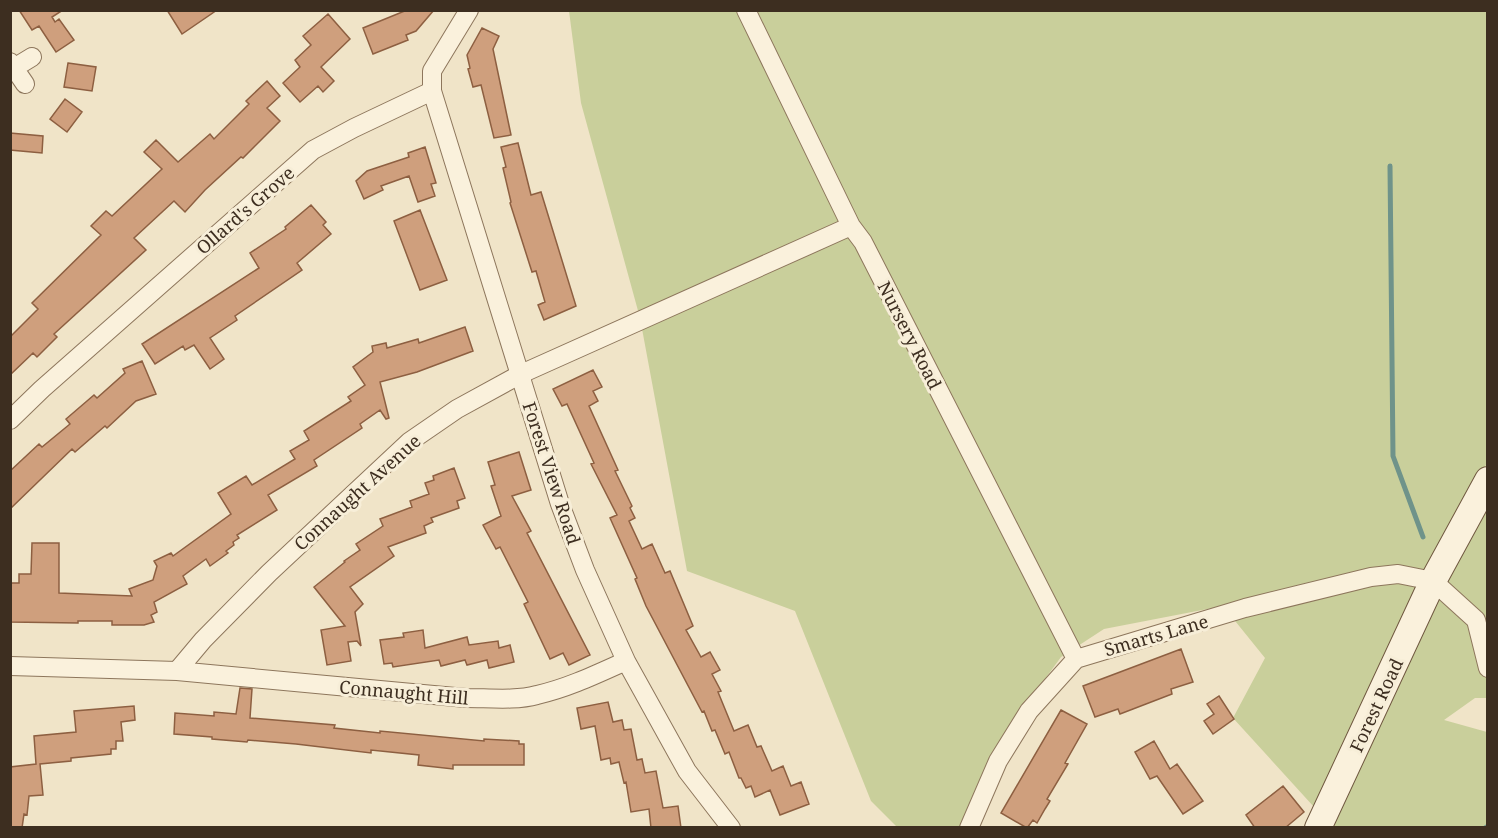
<svg xmlns="http://www.w3.org/2000/svg" width="1498" height="838" viewBox="0 0 1498 838" font-family="'Noto Serif',serif">
  <rect width="100%" height="100%" fill="#f0e4c8"/>
  <!-- green -->
  <path fill="#c9cf9b" d="M569 11H1487V463L1402 625 1314 807 1233 718 1265 658 1223 606 1104 629 1061 657 1034 694 966 827H897L871 801 795 611 687 571 640 318 581 103Z
    M1487 497V698H1475L1444 720 1487 732V827L1333 828 1430 613Z"/>
  <g fill="none" stroke-linecap="round" stroke-linejoin="round">
    <!-- stream -->
    <path stroke="#6f938a" stroke-width="5" d="M1390 166 1393 456 1423 537
      M1485 828 1488 826"/>
  </g>
  <!-- building -->
  <path fill="#cf9f7d" stroke="#8d5f41" stroke-width="1.5" d="M19 10H63L52 17 55 22 59 19 74 40 56 52 39 26 32 30Z
    M167 10H217L182 34Z
    M407 10H434L416 31 406 35 408 40 373 54 363 28Z
    M328 14 350 39 321 67 334 81 323 92 318 86 300 102 283 83 300 67 295 60 311 45 303 36Z
    M482 28 499 36 493 49 511 135 494 138 481 85 473 87 468 69 470 68 467 55Z
    M68 63 96 67 92 91 64 87Z
    M267 81 280 96 267 108 280 121 243 158 241 157 205 190 185 212 174 201 134 238 146 250 54 334 57 337 37 357 33 353 10 375V337L38 309 32 303 101 235 91 226 106 211 112 216 162 169 144 152 156 140 178 162 210 134 214 139 249 104 246 101Z
    M65 99 82 112 67 132 50 119Z
    M10 133 43 136 42 153 10 150Z
    M518 143 531 195 541 192 576 306 544 320 538 305 545 302 536 271 532 272 510 203 511 202 503 168 506 167 501 147Z
    M425 147 436 183 431 184 435 196 418 202 409 176 381 186 383 190 364 199 356 181 367 171 409 157 408 153Z
    M311 205 326 222 323 225 331 234 297 263 302 270 235 316 237 320 210 338 224 359 210 369 194 345 185 350 183 346 155 364 142 344 259 268 250 253 286 229 285 227Z
    M420 210 447 280 420 290 394 221Z
    M465 327 473 351 417 372 380 382 389 418 386 419 380 410 360 424 362 428 314 460 317 466 268 495 277 510 237 535 239 538 233 542 234 545 226 551 228 553 210 566 206 559 183 576 187 584 154 602 157 612 151 615 154 622 144 625H112V621H78V623L10 622V583H19V574H31L32 543H59V593L132 596 129 589 153 580 157 566 154 561 171 553 173 556 231 514 218 493 246 476 252 485 295 459 290 451 309 440 304 431 351 401 348 397 365 385 353 367 373 352 372 346 386 343 387 348 418 339 419 343Z
    M142 361 156 394 136 401 107 428 105 426 75 452 72 449 10 509V471L39 444 42 447 70 424 66 419 94 395 97 398 125 373 123 369Z
    M593 370 602 387 593 391 598 401 589 406 618 470 615 471 632 506 630 508 635 518 629 521 642 549 652 544 665 573 670 571 693 626 686 630 701 657 710 652 720 670 712 674 721 691 718 692 734 731 748 725 757 747 761 746 772 771 783 766 791 786 801 782 809 804 780 815 770 790 755 797 751 786 746 788 741 778H739L729 752 725 754 715 730 712 731 704 711 702 712 646 606 635 579 637 578 610 518 617 515 591 464 594 463 567 404 562 406 553 389Z
    M519 452 531 490 512 496 531 531 527 533 590 655 569 665 563 653 550 659 524 604 528 602 500 547 496 549 483 525 501 516 491 486 495 485 488 462Z
    M454 468 465 498 457 501 459 508 431 518 433 522 424 526 426 533 388 547 394 556 350 587 363 604 355 612 361 646 357 641 348 642 351 661 327 665 321 630 345 626 314 587 345 562 344 561 360 550 356 544 383 526 380 519 412 507 410 501 429 494 425 483 434 480 433 476Z
    M423 630 425 648 467 637 469 645 498 641 499 648 510 645 514 662 489 668 487 660 467 665 465 660 441 666 439 660 393 667 392 663 384 664 380 640 404 637 403 633Z
    M1181 649 1193 682 1171 689 1172 694 1120 714 1118 709 1095 717 1083 686Z
    M240 688 252 689 250 718 335 725 334 728 380 733V731L484 741V739L519 741V744H524V765H453V769L418 765 419 755 371 750V753L296 744 248 740 247 742 212 739V737L174 734 175 713 214 716V712L236 714Z
    M1219 696 1234 719 1213 734 1204 721 1214 714 1207 704Z
    M608 702 613 722 622 720 624 730 631 729 637 760 642 759 645 773 656 771 663 808 678 806 681 828H651L649 809 631 812 626 782 624 783 619 762 611 764 610 758 601 760 595 726 581 729 577 708Z
    M134 706 135 720 121 722 123 741H116V749H111V754L71 758V761L40 764 43 795 29 796 27 815 24 814 22 828H10V767L36 764 34 736 76 732 74 711Z
    M1061 710 1087 724 1065 763 1068 764 1047 799 1050 801 1045 809 1037 823 1033 820 1027 828 1001 813Z
    M1154 741 1170 769 1177 764 1203 801 1183 814 1157 776 1150 779 1135 752Z
    M1283 786 1304 812 1285 828H1255L1246 815Z"/>
  <g fill="none" stroke-linecap="round" stroke-linejoin="round">
    <!-- street casing -->
    <g stroke="#8d765c" stroke-width="20">
      <path id="street" d="M469 10 432 71V91L560 504 585 570 626 661 687 771 731 828
        M746 10 851 226 863 242 1076 659
        M10 62 25 84
        M14 68 32 57
        M10 420 42 389 313 150 354 128 432 91
        M10 666 177 671 466 698C489 698 515 701 537 695 568 688 597 674 626 661
        M177 671 203 640 269 573 409 442 457 409 521 374 851 226
        M969 828 998 761 1029 711 1076 659 1245 608 1371 577 1398 574 1433 581 1476 620 1488 668"/>
    </g>
    <!-- secondary casing -->
    <g stroke="#6f573f" stroke-width="28">
      <path id="secondary" d="M1318 828 1433 581 1488 480"/>
    </g>
    <!-- street -->
    <use href="#street" stroke="#faf1dc" stroke-width="18"/>
    <!-- secondary -->
    <use href="#secondary" stroke="#faf1dc" stroke-width="26"/>
  </g>
  <g text-anchor="middle" dominant-baseline="central" stroke-width="6" stroke-linejoin="round" paint-order="stroke">
    <!-- street labels -->
    <g font-size="18" fill="#3d2e20" stroke="#f7eed8">
      <text transform="translate(245 210) rotate(-41)">Ollard's Grove</text>
      <text transform="translate(910 335) rotate(63)">Nursery Road</text>
      <text transform="translate(552 473) rotate(72)">Forest View Road</text>
      <text transform="translate(357 492) rotate(-42)">Connaught Avenue</text>
      <text transform="translate(1156 635) rotate(-16)">Smarts Lane</text>
      <text transform="translate(404 692) rotate(5)">Connaught Hill</text>
      <text transform="translate(1376 705) rotate(-65)">Forest Road</text>
    </g>
  </g>
  <!-- border -->
  <rect width="1498" height="838" fill="none" stroke="#3d2e20" stroke-width="24"/>
</svg>
